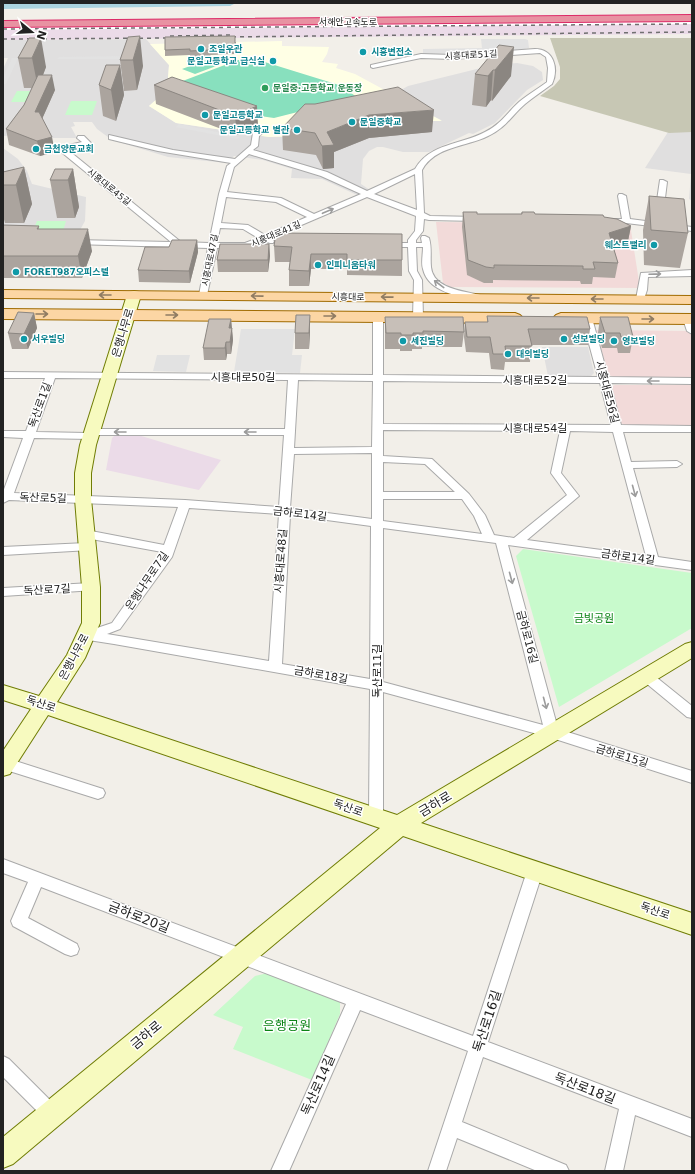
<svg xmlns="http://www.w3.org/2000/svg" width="695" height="1174" viewBox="0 0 695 1174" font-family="'DejaVu Sans','Noto Sans KR',sans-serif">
  <rect width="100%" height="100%" fill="#f2efe9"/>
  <!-- residential -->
  <path fill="#e0dfdf" d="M146 39 169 65 167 90 149 106 176 123 269 137 328 135 376 124 441 120 392 95 408 86 493 65 517 63 533 66 542 72 543 80 527 90 495 123 473 134 469 133 429 152H403L383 147H377L369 151 363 159 361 184 370 190 357 195 322 179 291 178 292 169 263 160 234 156 227 163 168 157 112 140 97 129 92 122H73L75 126 71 127 77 138H18V135L3 136V69L8 58H3V40Z
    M668 132H692V201L689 199 691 174 645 168Z
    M3 148 18 159 27 171 32 184 86 197 85 221 80 230 3 236Z
    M542 347H588L594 373 591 376H548Z"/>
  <!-- commercial -->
  <path fill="#f2dad9" d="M436 222 630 224 640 288 451 287 443 283Z
    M596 330 692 331V377H613L608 374Z
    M615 385H692V426H626L621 423 611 387Z"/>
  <!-- industrial -->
  <path fill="#ebdbe8" d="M692 21V34L3 40V28Z
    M115 435H138L221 460 199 490 106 470 112 438Z"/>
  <!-- education -->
  <path fill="#ffffe5" d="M282 41V46L329 47 327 54 322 62 338 64 336 68 355 74 442 121H410L328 135 269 137 176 123 149 106 167 90 169 65 150 44Z"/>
  <!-- construction -->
  <path fill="#c7c7b4" d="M550 38H692V132L669 133 540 96 554 86 560 79V67Z"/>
  <!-- park -->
  <path fill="#c8facc" d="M17 91H32L27 102H11Z
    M71 101H97L92 115H65Z
    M37 221H66L63 231H33Z
    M523 549 692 573V628L559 707 516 556Z
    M272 972 340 1002V1014L312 1080 233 1049 243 1027 213 1015 255 976Z"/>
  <!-- pitch -->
  <path fill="#88e0be" d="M255 59 339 85 357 97 274 118 260 116 180 85V82L238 60Z
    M206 60 219 65 195 74 182 69Z"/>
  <!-- parking -->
  <path fill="#e2e2e2" d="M481 39H525L528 40 529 48 514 51 453 56 423 54V49L482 48Z
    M129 56 128 59H57L59 57Z
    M12 58H18L6 84H3V78Z
    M179 124 240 137 237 139 176 127Z
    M241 329H295L292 355H302L300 373 234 372Z
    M157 355H190L186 372 153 371Z"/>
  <!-- water -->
  <path fill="#aad3df" d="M3 3H236L230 6 3 9Z"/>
  <!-- pier -->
  <path fill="#fff" d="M692 16V24L3 30V22Z"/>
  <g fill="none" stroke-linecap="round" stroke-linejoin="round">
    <!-- street casing -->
    <g stroke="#a9a9a9" stroke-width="2">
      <path id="street" d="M535 49C554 49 559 69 552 84 543 91 533 97 525 104 511 116 506 128 488 136 466 147 435 146 422 170L424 213 430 216 477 217 481 219 477 221 429 220 424 219 423 231 416 240V243H422L421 238 422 236H425L429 238C432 248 430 257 431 267 433 289 464 291 480 295L481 297 480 299 477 300C458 296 428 292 423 269 421 263 423 254 423 247H416L417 271 422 280 423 317 421 319H415L413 317 414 280 409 271 408 247H385L381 245 385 243H408V240L415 231 416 216 367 197 271 238 274 241 273 243H270L264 241 246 248H217L207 295 203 298 199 295 208 248 74 244 70 242 74 240 171 242 60 151V147L82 142 77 138 78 136H84L91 143 68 150 181 242 209 243 219 194 227 166 231 163 158 151 109 139V135L173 150 235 159 251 145 253 133 264 126 268 128 259 136 258 146 253 150 327 172 367 191 415 169C430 143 461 145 485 132 502 123 506 114 519 102 527 95 538 89 547 82L548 68 546 57 540 53 452 59 421 58 373 68 371 67V65L421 54 452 55ZM249 154 321 176 361 194 314 214 281 198 227 192 234 167ZM415 174 417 210 374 194ZM226 197 276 202 307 217 265 235 248 225 221 223ZM220 228 243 229 258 238 245 243H217Z
        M660 180H663L667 182 663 214 659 216 655 214Z
        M619 194H622L626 196 630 219 692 227V231L626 223H602L601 221 605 219H622L618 196Z
        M692 270V276L648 277 647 290 644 299 640 302 636 299 641 273Z
        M378 314 383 317V375L598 377 582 318 587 315 592 318 608 377 692 378V384L610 383 621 425 692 426V432H623L631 462 677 461 682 464 677 467 633 468 658 557 692 562V570L508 545 558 729 692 771V783L552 738 383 692V817L381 821 376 823 371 821 369 817 370 689 114 644 82 639 80 636 82 633 112 623 162 552 86 538 82 537 80 534 82 531 86 530 164 545 178 507 9 500 3 503V492L23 438 3 437V431H26L45 378H3V372L373 375V317ZM55 378 288 380 285 429H92L88 430 87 433 36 432ZM298 380 373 381 372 447 294 448ZM383 381 600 383 611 425 383 424ZM383 430 560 431 551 473 567 495 514 538 494 535 485 515 469 494 432 459 383 456ZM570 431 613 432 646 556 527 540 579 496 561 473ZM96 435H284L279 507 185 500 14 493 34 438 91 439 95 438ZM372 453V519L290 508 294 454ZM383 462 425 464 455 492H383ZM383 499H462L474 516 482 534 383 521ZM189 508 279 514 269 661 107 634 120 629 172 557ZM290 515 371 526 370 679 282 664ZM383 528 496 543 543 725 383 682Z
        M688 316 692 318V334L687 331 683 319Z
        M86 543 90 544 92 547 90 550 3 555V547Z
        M91 583 95 584 97 587 95 590 3 596V588Z
        M646 671 651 673 692 706V718L687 717 641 679 640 676 641 673Z
        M6 758 103 789 105 793 103 797 98 799 3 769V759Z
        M3 859 473 1036 527 871 530 866 535 864 540 866 543 871 488 1042 692 1119V1137L635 1115 623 1171H605L619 1109 483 1057 462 1122 566 1165 569 1171H537L457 1138 446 1171H428L468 1051 360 1010 289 1171H271L346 1004 41 887 28 918 77 944 79 949 77 954 71 956 65 954 13 926 11 921 28 882 3 873Z
        M3 1056 9 1059 58 1108 61 1114 58 1120 52 1123 46 1120 3 1077Z"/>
    </g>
    <!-- secondary casing -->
    <g stroke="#707d05" stroke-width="2">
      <path id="secondary" d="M134 291 139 292 141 295 96 445 91 473V499L100 587V623L85 658 57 702 397 815 685 644 692 642V658L421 823 692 913V935L403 836 13 1164 3 1168V1137L380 828 48 715 10 774 3 776V751L31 709 3 700V685L39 696 67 655 82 623V587L75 499V473L80 445 127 295 129 292Z"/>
    </g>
    <!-- primary casing -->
    <g stroke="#a06b00" stroke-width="2">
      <path id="primary" d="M3 290 692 296V304L3 298Z
        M3 309 515 313 520 315 523 318 520 321 515 323 3 319Z
        M561 313 692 314V324L561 323 556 321 553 318 556 315Z"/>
    </g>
    <!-- highway casing -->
    <g stroke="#dc2a67" stroke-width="2">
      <path id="highway" d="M692 15V21L3 27V21Z"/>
    </g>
    <!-- street -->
    <use href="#street" fill="#fff" fill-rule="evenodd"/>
    <!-- secondary -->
    <use href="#secondary" fill="#f7fabf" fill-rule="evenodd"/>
    <!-- primary -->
    <use href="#primary" fill="#fcd6a4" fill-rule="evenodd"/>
    <!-- highway -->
    <use href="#highway" fill="#e892a2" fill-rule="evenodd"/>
    <!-- rail -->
    <path stroke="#707070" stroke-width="1.5" stroke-dasharray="4 4" stroke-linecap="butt" d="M3 29 692 24
      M170 36 230 35
      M224 37 692 32
      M3 39 176 38"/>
  </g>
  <!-- wall -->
  <path fill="#aba49e" d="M128 37 143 66 137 90 124 91 120 60Z
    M29 38 46 67 43 75 55 90 42 119 55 152 40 156 9 145 6 129 24 105 32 88H24L18 58Z
    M236 42V54L210 55 211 56 190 57V55L165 56V50Z
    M499 45 511 76 492 101 491 100 486 107 472 105 475 74Z
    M120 65 124 95 116 121 103 116 99 85Z
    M172 77 258 125 237 135 156 104 154 85Z
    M282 128 432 132 369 138 334 152V168L323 169 316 155 283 150Z
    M24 167 32 204 24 223H5L3 216V172Z
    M73 169 79 207 75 218H57L50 180Z
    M649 196 688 233 680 268 644 265 643 230Z
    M463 212 477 214H521L522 212 535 214 604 217 631 226 628 241 613 246 618 263 615 278 593 277 592 284H581L580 281 493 280V283H484L467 275 462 227Z
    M3 225 39 226V229L92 251 82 278H3Z
    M402 234V276L347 275V269H311L309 286H289V270L290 262H275L274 246Z
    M197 240 198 252 190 283 139 282 138 270 169 247Z
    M269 244 270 256 268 272H218L217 260Z
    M34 313 37 328 28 349H12L8 333Z
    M310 315V330L309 349H295V333Z
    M487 316 590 329 588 345H531L530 362H505L504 370 491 369 489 353 466 352 464 337 465 322H487Z
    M385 317 464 332 462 347H422V349H412V351H400V349H385Z
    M600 317 633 337 630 353H618L617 348H602L598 333Z
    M231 319 233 340 231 354H227L226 360H204L203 348Z"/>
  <!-- shaded-wall -->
  <path fill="#8b8681" d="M140 36 143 66 137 90 133 60Z
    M41 38 46 67 38 88 32 58Z
    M514 47 511 76 492 101 495 70Z
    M120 65 124 95 116 121 111 90Z
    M493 70 491 100 486 107 488 76Z
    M52 75 55 90 38 128 35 112Z
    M257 106 258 125 237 135 235 116Z
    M434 110 432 132 369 138 334 152V168L323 169 322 146 327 132 369 115Z
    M52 137 55 152 40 156 37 141Z
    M24 167 32 204 24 223 16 185Z
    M73 169 79 207 75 218 68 180Z
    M631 226 628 241 607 248 609 233Z
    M88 229 92 251 82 278 78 256Z
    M197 240 198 252 190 283 189 271Z
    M269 244 270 256 268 272V260Z
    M311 254V269L309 286V271Z
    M34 313 37 328 28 349 24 334Z
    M310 315V330L309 349V333Z
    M231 319 233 340 231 354 229 328Z
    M226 342 227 354 226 360 225 348Z"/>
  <!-- building -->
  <path fill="#c7bfb8" stroke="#8b8681" d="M140 36 133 60H120L128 37Z
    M235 36V47L210 48V50L190 51V49L165 50V37Z
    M29 38H41L32 58H18Z
    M499 45 514 47 495 70H493L488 76 475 74Z
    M106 65H120L111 90 99 85Z
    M38 75H52L35 112H39L52 137 37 141 6 129 24 105Z
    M172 77 257 106 235 116 154 85Z
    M398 87 434 110 369 115 327 132 334 145 322 146 315 133 282 128 305 104H315Z
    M24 167 16 185H3V172Z
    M55 169H73L68 180H50Z
    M649 196 684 199 688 233 651 230Z
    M463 212H477V214H522V212H534L535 214 603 215 604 217 617 219 631 226 609 233 618 263 593 262 595 269H583V266L494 265V268L486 267 468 260Z
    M3 225 39 226 37 229H88L78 256H3Z
    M276 233 402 234V260H347V254H311L309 271 289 270 292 247 274 246Z
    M172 240H197L189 271 138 270 145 247H169Z
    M220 244H269L268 260H217Z
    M18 312 34 313 24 334 8 333Z
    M296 315H310L309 333H295Z
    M487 316 587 317 590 329H528L532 346H505L506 354H493L490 337H467L465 322H488Z
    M385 317H463L464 332 423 331V333H413V335H401V333H386Z
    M600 317H628L633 337H621L620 333H605Z
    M209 319H231L229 328H232L230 342H226L225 348H203Z"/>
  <!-- one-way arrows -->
  <defs><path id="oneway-shaft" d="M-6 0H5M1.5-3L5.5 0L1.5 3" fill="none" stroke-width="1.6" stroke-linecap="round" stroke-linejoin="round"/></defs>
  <g stroke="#9c9c9c">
    <use href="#oneway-shaft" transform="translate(328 211) rotate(-23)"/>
    <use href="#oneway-shaft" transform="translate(655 274) rotate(-2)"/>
    <use href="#oneway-shaft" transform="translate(439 284) rotate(-143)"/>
    <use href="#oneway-shaft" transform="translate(653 381) rotate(-180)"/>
    <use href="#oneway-shaft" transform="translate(120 432) rotate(-180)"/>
    <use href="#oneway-shaft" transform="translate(250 432) rotate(180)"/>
    <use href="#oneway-shaft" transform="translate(634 491) rotate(75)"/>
    <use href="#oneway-shaft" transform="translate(511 578) rotate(75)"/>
    <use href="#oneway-shaft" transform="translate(545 703) rotate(75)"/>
  </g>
  <g stroke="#8f7c63">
    <use href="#oneway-shaft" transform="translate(105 295) rotate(-180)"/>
    <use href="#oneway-shaft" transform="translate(257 296) rotate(-179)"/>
    <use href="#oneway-shaft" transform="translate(387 297) rotate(-179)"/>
    <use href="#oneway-shaft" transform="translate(533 298) rotate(-180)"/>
    <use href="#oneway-shaft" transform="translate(597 299) rotate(-180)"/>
    <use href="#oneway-shaft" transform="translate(42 314)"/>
    <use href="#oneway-shaft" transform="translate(172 315)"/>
    <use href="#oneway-shaft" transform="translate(330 316)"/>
    <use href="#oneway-shaft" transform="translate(648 319)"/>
  </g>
  <!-- markers -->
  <g fill="#0f9aa8" stroke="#fff" stroke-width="1.5">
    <circle cx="201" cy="49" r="4"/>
    <circle cx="363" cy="52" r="4"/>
    <circle cx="273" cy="61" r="4"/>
    <circle cx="205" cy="115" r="4"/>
    <circle cx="352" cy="122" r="4"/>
    <circle cx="297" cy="130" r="4"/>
    <circle cx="36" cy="149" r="4"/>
    <circle cx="654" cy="245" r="4"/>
    <circle cx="318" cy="265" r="4"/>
    <circle cx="16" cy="272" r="4"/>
    <circle cx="24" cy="339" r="4"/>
    <circle cx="564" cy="339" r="4"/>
    <circle cx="403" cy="341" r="4"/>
    <circle cx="614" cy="341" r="4"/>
    <circle cx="508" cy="354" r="4"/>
  </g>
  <circle fill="#2e9e5b" stroke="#fff" stroke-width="1.5" cx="265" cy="88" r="4"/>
  <g text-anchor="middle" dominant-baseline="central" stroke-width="3" stroke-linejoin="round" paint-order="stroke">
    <!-- far-street labels -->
    <g font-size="9" fill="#222" stroke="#fff">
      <text x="348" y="22">서해안고속도로</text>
      <text transform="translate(471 55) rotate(-3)">시흥대로51길</text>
      <text transform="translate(109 187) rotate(39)">시흥대로45길</text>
      <text transform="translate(276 234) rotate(-23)">시흥대로41길</text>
      <text transform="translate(210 260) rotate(-79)">시흥대로47길</text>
      <text transform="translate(348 297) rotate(1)">시흥대로</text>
    </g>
    <!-- far-culture labels -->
    <g font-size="9" font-weight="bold" fill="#0d838f" stroke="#fff" text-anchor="start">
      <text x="209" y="49">조일우관</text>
      <text x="371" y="52">시흥변전소</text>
      <text x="265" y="61" text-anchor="end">문일고등학교 급식실</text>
      <text x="213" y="115">문일고등학교</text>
      <text x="360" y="122">문일중학교</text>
      <text x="289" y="130" text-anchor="end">문일고등학교 별관</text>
      <text x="44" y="149">금천양문교회</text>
      <text x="646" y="245" text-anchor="end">웨스트밸리</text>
      <text x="326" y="265">인피니움타워</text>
      <text x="24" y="272">FORET987오피스텔</text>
      <text x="32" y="339">서우빌딩</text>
      <text x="572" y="339">성보빌딩</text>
      <text x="411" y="341">세진빌딩</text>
      <text x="622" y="341">영보빌딩</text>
      <text x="516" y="354">대의빌딩</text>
    </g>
    <!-- far-leisure labels -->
    <g font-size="9" font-weight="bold" fill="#27864d" stroke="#fff" text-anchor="start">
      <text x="273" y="88">문일중·고등학교 운동장</text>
    </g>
    <!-- street labels -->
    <g font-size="11" fill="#222" stroke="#fff">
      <text transform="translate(123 333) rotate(-73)">은행나무로</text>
      <text x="243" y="377">시흥대로50길</text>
      <text x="535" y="380">시흥대로52길</text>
      <text transform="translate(607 392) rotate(75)">시흥대로56길</text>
      <text transform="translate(40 405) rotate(-70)">독산로1길</text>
      <text x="535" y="428">시흥대로54길</text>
      <text transform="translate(43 498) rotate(2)">독산로5길</text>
      <text transform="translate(300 514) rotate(7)">금하로14길</text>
      <text transform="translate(628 557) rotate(8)">금하로14길</text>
      <text transform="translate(281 561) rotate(-86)">시흥대로48길</text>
      <text transform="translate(147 581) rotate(-56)">은행나무로7길</text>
      <text transform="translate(47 590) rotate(-3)">독산로7길</text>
      <text transform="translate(527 637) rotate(75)">금하로16길</text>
      <text transform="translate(74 657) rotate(-62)">은행나무로</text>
      <text transform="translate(377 671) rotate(-90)">독산로11길</text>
      <text transform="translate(321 675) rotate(10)">금하로18길</text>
      <text transform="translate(41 704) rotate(18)">독산로</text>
      <text transform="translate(622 756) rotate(17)">금하로15길</text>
      <text transform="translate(348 808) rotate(19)">독산로</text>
      <text transform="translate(655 911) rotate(19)">독산로</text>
    </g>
    <!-- park labels -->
    <g font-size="11" fill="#0c8416" stroke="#fff">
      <text x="594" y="618">금빛공원</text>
    </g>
    <!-- near-street labels -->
    <g font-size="13" fill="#222" stroke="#fff">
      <text transform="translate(435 804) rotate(-31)">금하로</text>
      <text transform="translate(139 917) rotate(21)">금하로20길</text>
      <text transform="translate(487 1021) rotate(-72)">독산로16길</text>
      <text transform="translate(146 1035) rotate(-40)">금하로</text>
      <text transform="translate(318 1085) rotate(-66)">독산로14길</text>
      <text transform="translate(585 1088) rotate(21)">독산로18길</text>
    </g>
    <!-- near-park labels -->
    <g font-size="13" fill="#0c8416" stroke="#fff">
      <text x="287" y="1025">은행공원</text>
    </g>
  </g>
  <!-- border -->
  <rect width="695" height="1174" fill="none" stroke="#222222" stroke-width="8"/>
  <!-- north arrow -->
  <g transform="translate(32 32) rotate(108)" stroke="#ffffff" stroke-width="3" paint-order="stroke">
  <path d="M0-3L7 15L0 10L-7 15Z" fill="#222222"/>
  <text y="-6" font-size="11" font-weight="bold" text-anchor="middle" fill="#222222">N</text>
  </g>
</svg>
